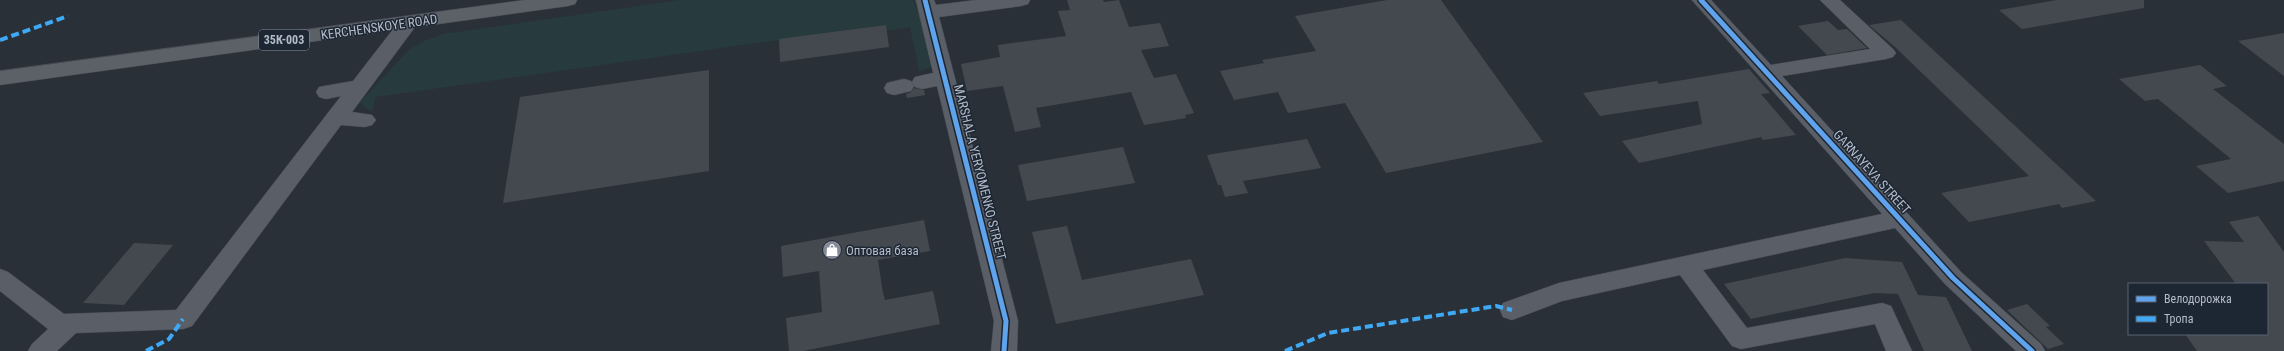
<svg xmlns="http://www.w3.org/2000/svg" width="2284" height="351" viewBox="0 0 2284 351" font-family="'Roboto Condensed',sans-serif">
  <rect width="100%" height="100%" fill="#2a3038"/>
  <!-- green -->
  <path fill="#273a3e" d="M680 0H913L923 25 933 67 919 71 910 27 886 31 885 25 376 97 372 111 365 108 360 102 410 49 424 41 443 34Z"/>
  <!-- building -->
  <path fill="#444950" d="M1067 0H1103L1104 2 1119 0 1129 27 1160 23 1169 46 1141 50 1154 78 1176 74 1194 113 1185 115 1186 118 1144 125 1131 92 1036 108 1041 127 1015 132 1003 86 967 91 961 64 1000 57 998 45 1066 36 1058 11 1070 10Z
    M1387 0H1441L1543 142 1386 173 1345 103 1288 113 1278 92 1234 100 1220 71 1264 63 1262 60 1316 51 1295 16Z
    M2057 0H2144V8L2022 29 1999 10Z
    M1901 20 2096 201 2062 208 2059 204 1969 222 1941 193 2029 176 1895 47 1869 25Z
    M1828 21 1838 30 1847 29 1867 48 1827 55 1798 26Z
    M886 25 889 47 780 62 779 39Z
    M2284 33V76L2238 41Z
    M2200 65 2227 86 2213 89 2284 144V181L2228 193 2196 166 2231 159 2158 99 2145 101 2119 79Z
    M1749 69 1770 93 1761 94 1796 135 1763 140 1761 137 1639 163 1622 141 1702 124 1698 101 1600 116 1583 93 1657 81 1659 84Z
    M709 70V171L503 203 520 97Z
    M914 88 924 90 925 95 907 98 906 94 911 92Z
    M1307 139 1321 168 1243 181 1248 193 1225 197 1221 185H1218L1207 155Z
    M1123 147 1135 183 1027 201 1018 165Z
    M2258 216 2284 252V351H2197L2185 334H2267V284H2236L2204 241 2244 242 2229 222Z
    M924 220 930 251 878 260 883 293 885 300 933 291 940 324 803 351H789L786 318 822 312 819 271 783 277 781 246Z
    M1067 226 1082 280 1191 259 1204 295 1056 324 1032 232Z
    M134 243 173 245 124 305 83 303Z
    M1845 258 1902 262 1918 295 1946 297 1972 351H1924L1898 294 1874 293 1751 319 1724 284Z
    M2027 304 2050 326 2046 327 2064 344 2048 349 2007 310Z"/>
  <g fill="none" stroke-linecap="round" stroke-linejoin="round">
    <!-- minor casing -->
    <g stroke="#484c53" stroke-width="1">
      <path id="minor" d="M916 0H934L936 5 976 0H1030L1028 4 1021 6 939 17 1018 321 1017 351H991L994 321 937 86 922 89 915 87 912 82 915 77 933 73Z
        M1692 0H1711L1771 65 1870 49 1820 0H1840L1893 49 1896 53 1893 57 1886 59 1782 76 1961 272 2041 344 2045 351H2016L1945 284 1895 228 1703 270 1747 328 1882 303 1891 306 1912 351H1886L1875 324 1741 349 1732 346 1680 275 1562 301 1512 320 1503 317 1500 310 1503 303 1559 283 1882 214Z
        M408 17 415 19 418 23 352 112 372 115 376 120 372 125 365 127 341 125 192 326 183 329 76 333 57 351H28L32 344 48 329 0 291V269L8 272 64 314 176 310 341 96 326 99 319 97 316 92 319 87 353 81 401 19Z
        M904 79 911 81 914 86 911 91 894 95 887 93 884 88 887 83Z"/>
    </g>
    <!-- major casing -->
    <g stroke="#484c55" stroke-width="1">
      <path id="major" d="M525 0H577L575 4 568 6 0 85V71Z"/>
    </g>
    <!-- minor -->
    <use href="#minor" fill="#5a5e66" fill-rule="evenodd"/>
    <!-- major -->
    <use href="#major" fill="#5c6168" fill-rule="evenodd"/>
    <!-- quiet -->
    <path stroke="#3fa9f5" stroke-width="4" stroke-dasharray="8 4" stroke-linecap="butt" d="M0 40 68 16
      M146 351 169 339 183 319
      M1285 351 1328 333 1496 306 1512 310"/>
    <!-- cycleway casing -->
    <g stroke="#1d2633" stroke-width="8">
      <path id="cycleway" d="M925 0 1006 321 1004 351
        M1701 0 1953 278 2032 351"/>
    </g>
    <!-- cycleway -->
    <use href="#cycleway" stroke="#60a3ed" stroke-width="5"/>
  </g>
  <!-- icons -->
  <defs>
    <g id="shop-disc" transform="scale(1)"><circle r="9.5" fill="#848b96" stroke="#1d2633"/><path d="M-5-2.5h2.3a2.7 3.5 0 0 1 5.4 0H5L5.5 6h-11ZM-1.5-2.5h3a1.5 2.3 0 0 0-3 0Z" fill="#fff"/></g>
  </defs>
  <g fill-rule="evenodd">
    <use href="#shop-disc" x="832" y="250"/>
  </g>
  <g text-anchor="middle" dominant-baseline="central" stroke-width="3" stroke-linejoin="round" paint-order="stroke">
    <!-- shield labels -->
    <rect fill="#1d2633" stroke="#878f9c" stroke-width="1" x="259" y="30" width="50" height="20" rx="3"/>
    <g font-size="12" font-weight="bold" fill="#b4bcc9">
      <text x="284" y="40">35К-003</text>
    </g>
    <!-- street labels -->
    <g font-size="13" fill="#b4bcc9" stroke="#1d2633">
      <text transform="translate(379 27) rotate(-8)">KERCHENSKOYE ROAD</text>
      <text transform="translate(980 172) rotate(76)">MARSHALA YERYOMENKO STREET</text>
      <text transform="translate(1872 172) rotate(48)">GARNAYEVA STREET</text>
    </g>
    <!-- poi labels -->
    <g font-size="13" fill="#b4bcc9" stroke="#1d2633" text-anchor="start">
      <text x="846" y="250">Оптовая база</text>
    </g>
  </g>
  <!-- legend -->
  <rect x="2128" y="283" width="140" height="52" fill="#1d2633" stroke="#59626f"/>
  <rect x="2136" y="296" width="20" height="6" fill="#60a3ed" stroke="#59626f"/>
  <text x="2164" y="303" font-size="12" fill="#b4bcc9">Велодорожка</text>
  <rect x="2136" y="316" width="20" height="6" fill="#3fa9f5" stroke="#59626f"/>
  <text x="2164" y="323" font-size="12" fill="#b4bcc9">Тропа</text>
</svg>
